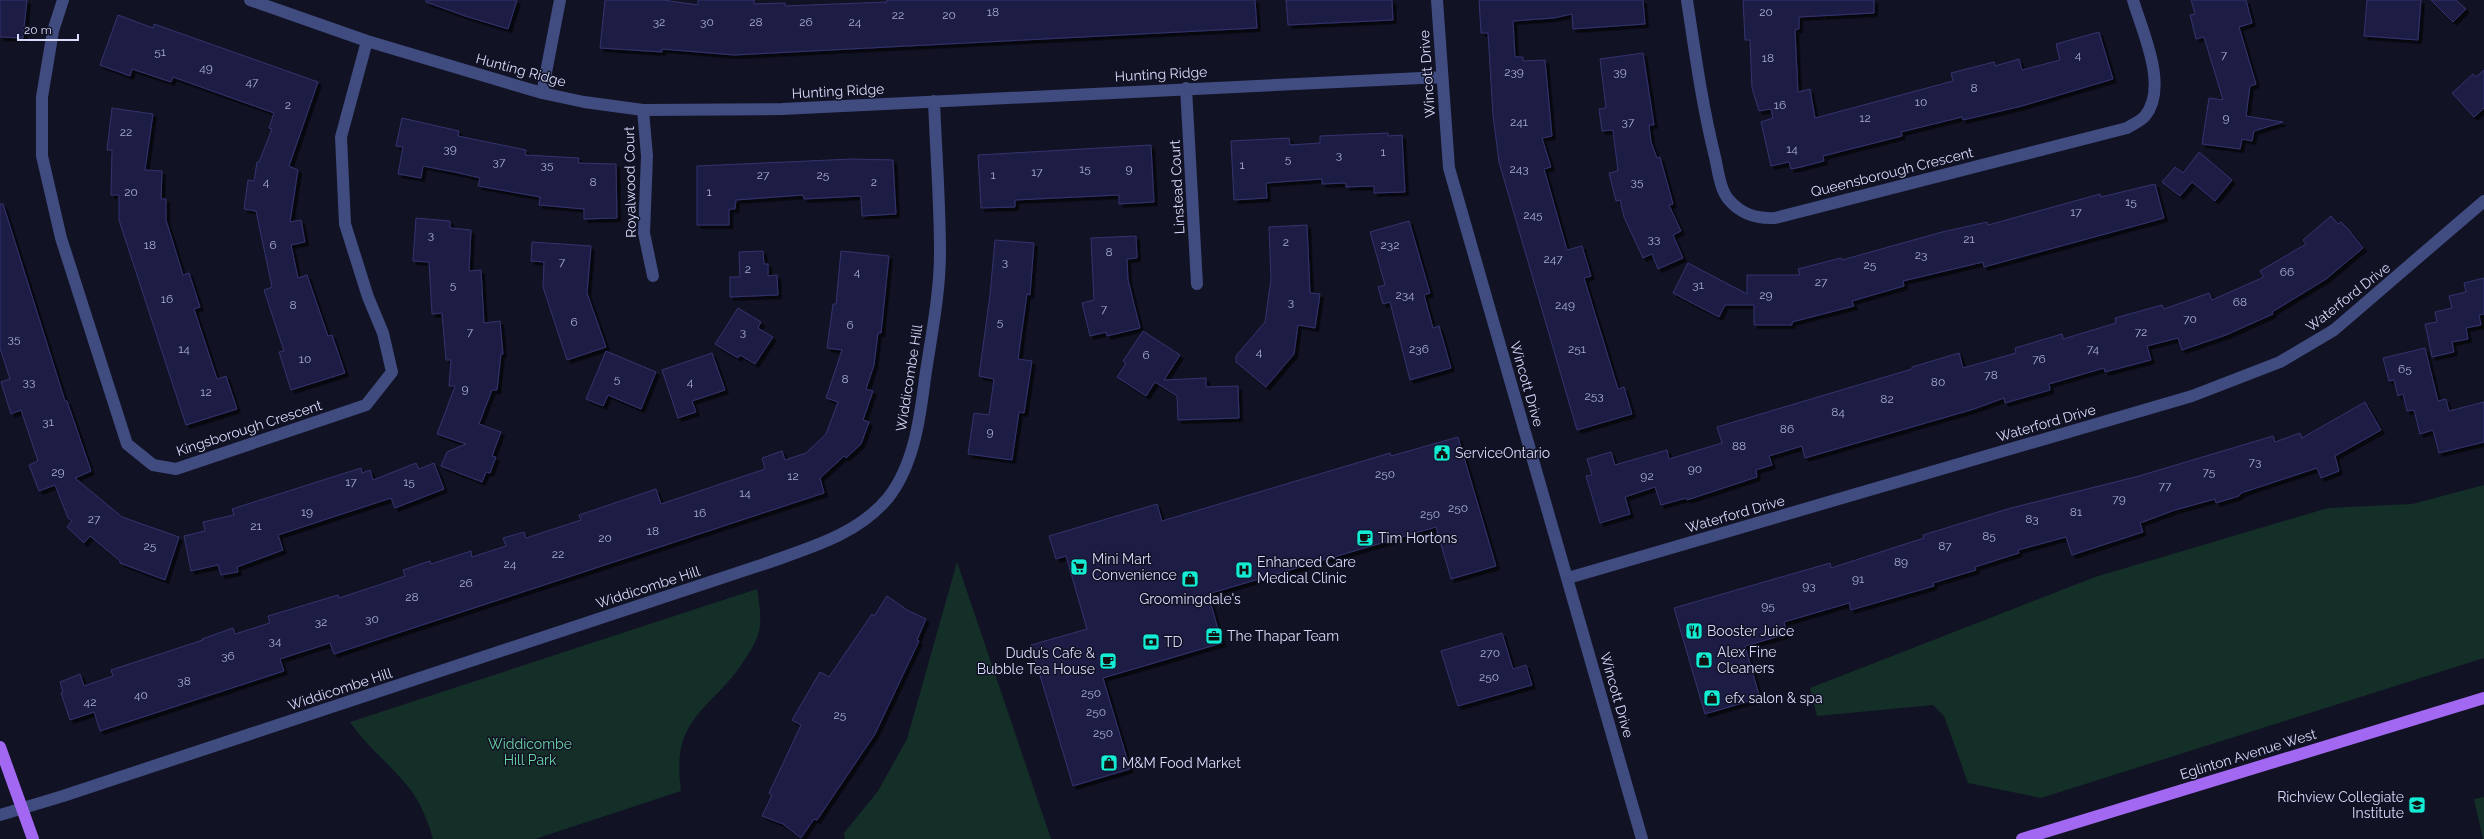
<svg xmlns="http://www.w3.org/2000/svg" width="2484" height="839" viewBox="0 0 2484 839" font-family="Raleway,sans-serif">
  <defs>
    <filter id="shadow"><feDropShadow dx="3.5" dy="3.5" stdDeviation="0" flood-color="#0009"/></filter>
  </defs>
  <rect width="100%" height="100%" fill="#111224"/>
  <!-- green -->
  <path fill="#142e28" d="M2484 485V658L2041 798 1968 783 1944 716 1933 705 1817 716 1810 688 2095 577 2328 508 2412 504Z
    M957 562 1051 839H845L844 833 878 791 907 739Z
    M757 589C759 601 761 613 760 625 759 636 753 647 747 656 714 711 670 713 681 791L535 839H433C428 821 421 804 410 789 391 765 367 747 350 722Z
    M2484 797V839H2483L2474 799Z"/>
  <!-- building -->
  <path fill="#1f1f44" stroke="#33336e" filter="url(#shadow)" d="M0 0H27L23 38 0 37Z
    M426 0H517L508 29 465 16 426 2Z
    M605 0H663L698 5V0H754V4L785 3V6L887 2V0H1255L1257 28 734 55 662 49V52L600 48Z
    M1286 0H1392L1393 20 1288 25Z
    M1479 0H1643L1645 24 1573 29 1572 14 1554 18 1513 21 1515 57H1523V61L1545 60 1552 136 1542 138 1551 167 1544 169 1567 250 1582 246 1591 276 1584 278 1618 389 1624 387 1632 414 1577 430 1499 162 1493 115 1488 33H1481Z
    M1743 0H1874V13L1799 17V29L1795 30 1798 92 1810 89 1815 118 1953 81 1951 73 1994 62 1995 66 2019 59 2022 70 2060 60 2056 44 2099 32 2113 79 2022 106 1963 120 1962 117 1901 132 1902 136 1823 156 1824 161 1801 167 1791 169 1789 162 1771 166 1761 122 1773 118 1771 109 1759 111 1752 88 1750 40H1745Z
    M2191 0H2246L2252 23 2239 27 2256 84 2250 86 2246 116 2283 122 2254 131 2252 141 2242 139 2240 149 2202 144 2209 98 2223 100 2204 37 2196 39 2190 15 2195 14Z
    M2367 0H2421L2418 40 2364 36Z
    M2431 0H2456L2466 9 2453 22Z
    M118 15 153 28 154 24 318 82 289 166 298 170 290 222 301 220 305 242 291 245 298 278 307 275 328 336 332 335 345 373 291 390 279 352 284 351 264 290 272 287 256 211 244 209 248 180 254 181 257 162H259L272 129 269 128 274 113 173 77 171 82 132 69 130 76 100 65Z
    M1643 53 1654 125H1649L1651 142 1657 158 1660 157 1673 204 1669 205 1681 231 1673 235 1683 258 1658 269 1652 254 1643 258 1624 217 1620 200 1616 201 1609 173 1618 171 1613 130 1602 131 1599 109 1606 108 1600 59Z
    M2484 70V108L2474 117 2452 93 2473 74 2476 77Z
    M112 108 153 114 145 170 162 171 161 199H166V220L183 275 189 273 200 307 194 309 217 379 226 376 237 409 186 425 119 220V195H111L112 150H107Z
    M402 118 459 131 458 136 526 150 525 155 579 158 578 163 616 164 617 218 584 219V209L539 205 540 197 478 186 480 178 459 173 423 166 421 178 398 174 403 147 396 146Z
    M1388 133V136L1402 135 1405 192 1374 193V186L1346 187V183L1322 184V179L1266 183 1267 198 1234 200 1231 141 1289 138 1290 145 1320 143V136Z
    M1151 145 1154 202 1119 204V195L1015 200V207L981 208 978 155Z
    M2199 152 2232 180 2215 201 2192 182 2180 196 2162 182 2175 167 2183 173Z
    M852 159 893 160 896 214 862 216 861 196 804 199 803 195 736 200 735 209H729V225H697V166Z
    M2155 184 2164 218 1984 267 1983 262 1903 281 1904 286 1852 301 1854 306 1792 322V325H1754V305H1725L1719 317 1673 293 1688 263 1747 294V275H1800L1798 269 1841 258 1842 260 1942 232 1987 222 1988 225 2100 194 2101 197Z
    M0 204H3L65 401H67L91 471 75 478 122 517 179 537 165 580 120 563V561L90 536 84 543 67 527 72 521 68 518 55 485 39 491 29 465 38 461 21 410 11 414 1 382 10 379 0 348Z
    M2331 216 2338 224 2341 222 2348 229 2363 248 2326 279 2272 312 2273 314 2226 335 2182 350 2178 338 2147 346 2151 360 2105 372 2104 368 2049 384 2050 390 2005 403 2004 398 1974 409 1805 458 1802 446 1769 456 1772 465 1756 470 1757 477 1687 500 1686 498 1661 505 1655 487 1625 497 1630 514 1600 523 1586 476 1592 475 1587 459 1611 452 1615 465 1667 450 1669 459 1722 443 1717 427 1912 369V367L1959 353 1963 368 2016 353 2015 348 2062 334 2063 339 2116 323 2115 318 2162 305 2164 309 2209 293 2212 300 2264 277 2260 271 2306 244 2303 240Z
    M416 218 450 221V228L471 230 469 271 481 270 484 323 500 321 503 354H501L497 390H492L479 424 501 432 492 456 496 457 490 473 486 472 482 482 441 466 447 452 466 444 437 434 455 386H449L451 360H446L442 313 432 314 429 262 413 261Z
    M1409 221 1430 293 1424 295 1433 328 1439 326 1451 368 1410 380 1390 302 1383 304 1378 287 1385 285 1370 232Z
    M1307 225 1310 293 1320 294 1315 328 1298 325 1294 354 1266 387 1236 362V356L1265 322 1271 279 1269 227Z
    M1136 236 1137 258 1127 259 1128 280 1140 328 1107 336 1106 332 1090 336 1082 303 1094 300 1091 238Z
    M995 240 1034 243 1030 295 1027 294 1018 359 1032 361 1024 413 1019 412 1012 460 968 454 974 413 989 415 994 379 979 376 990 295Z
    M532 242 591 246 587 293 606 347 567 360 543 287 544 262 531 261Z
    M763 251 764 264H768V276L777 275 778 295 730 297V277H740L739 252Z
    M841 251 889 256 881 333H878L874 365 866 389 873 391 863 420 869 422 861 444 846 458 844 456 820 478 824 493 334 654 330 643 280 659 284 671 100 731 94 712 70 720 61 693 63 692 60 682 80 674 84 686 113 676 111 670 203 640 202 639 233 628 235 634 270 623 268 616 338 595 339 598 388 582 405 576 403 570 430 561 431 564 471 551 472 557 506 546 503 538 524 532 526 538 581 520 579 515 656 489 661 504 765 469 762 458 782 451 785 460 806 453 826 434 838 402 826 398 842 350 827 348 833 304H836Z
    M2484 278V314L2479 315 2481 325 2466 328 2468 339 2452 342 2454 352 2432 357 2425 324 2437 322 2435 312 2452 308 2449 296 2466 292 2464 283Z
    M738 308 761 322 758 328 773 337 755 364 740 355 738 358 715 344Z
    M1143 331 1180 355 1164 380 1206 378V387L1238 386 1239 418 1178 420 1177 396 1155 382 1146 396 1117 377 1126 363 1123 361Z
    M2425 348 2438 401 2446 399 2449 411 2484 402V442L2439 453 2433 430 2420 434 2414 410 2407 411 2403 394 2398 396 2394 380 2389 381 2383 358Z
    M606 351 656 372 641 409 608 395 603 406 586 399Z
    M712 353 725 390 692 401 696 412 678 418 662 370Z
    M2365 402 2381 430 2335 456 2339 471 2321 478 2317 468 2241 493 2239 496 2216 503 2215 499 2175 510 2140 523 2143 532 2072 555 2066 537 2018 550 2019 553 1975 567 1976 570 1933 583 1934 586 1851 610 1849 603 1784 622 1787 634 1745 646 1760 698 1705 714 1674 608 1830 563 1831 568 1924 538 1923 535 2011 508 2139 476 2273 436 2275 442 2300 433 2302 438Z
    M1458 437 1496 566 1451 579 1436 527 1208 594 1222 643 1103 678 1130 769 1073 786 1031 645 1087 629 1066 556 1056 559 1049 536 1157 504 1162 521 1390 453 1391 456Z
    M416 463 419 469 434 463 444 489 395 508 391 498 278 535 283 550 237 567 238 572 221 575 218 565 191 571 184 536 205 531 203 522 234 515 232 509 361 468 362 473 370 470 373 480Z
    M887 596 907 610 926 619 917 640 919 641 875 734 817 820 814 819 801 838 783 824 762 816 772 795 769 793 801 725 792 720 820 672 829 677 872 614 874 616Z
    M1502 633 1513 669 1526 665 1532 685 1458 706 1441 651Z"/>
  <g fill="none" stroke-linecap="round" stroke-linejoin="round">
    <!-- minor -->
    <path stroke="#404b7f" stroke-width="12" d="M63 0 53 31 42 97V156L61 238 127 444 153 465 176 469 366 405 392 372 383 333 368 297 345 224 341 137 367 41
      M250 0 367 41 542 93 584 102 643 110 782 109 1442 77
      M1437 0 1449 168 1642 839
      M1687 0C1695 53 1702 105 1715 157 1718 170 1720 190 1729 200 1742 215 1757 219 1775 218L2127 128C2133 124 2141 121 2145 116 2169 87 2142 31 2133 0
      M1186 88 1197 284
      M542 93 560 0
      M643 110 647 156 644 233 653 276
      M1568 578 2192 396 2280 362 2334 330 2484 201
      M0 815 63 796 770 562C812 547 858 534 888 498 914 465 920 418 925 378 931 337 940 294 940 252 940 202 936 152 934 101"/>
    <!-- major -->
    <path stroke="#a268f2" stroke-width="12" d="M0 747 33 839
      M2022 839 2484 698"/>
  </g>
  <!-- icons -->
  <defs>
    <g id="civic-square" transform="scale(0.9)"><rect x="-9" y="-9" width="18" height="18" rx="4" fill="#14ebd4" stroke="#111224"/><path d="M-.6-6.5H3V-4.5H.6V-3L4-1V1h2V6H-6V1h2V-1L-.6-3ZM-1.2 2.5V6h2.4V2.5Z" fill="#111"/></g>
    <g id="cafe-square" transform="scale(0.9)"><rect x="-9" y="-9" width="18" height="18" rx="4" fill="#14ebd4" stroke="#111224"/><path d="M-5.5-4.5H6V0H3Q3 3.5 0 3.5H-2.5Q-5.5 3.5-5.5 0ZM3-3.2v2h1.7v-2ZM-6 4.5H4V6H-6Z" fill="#111"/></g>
    <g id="supermarket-square" transform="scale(0.9)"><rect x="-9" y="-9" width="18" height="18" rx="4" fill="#14ebd4" stroke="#111224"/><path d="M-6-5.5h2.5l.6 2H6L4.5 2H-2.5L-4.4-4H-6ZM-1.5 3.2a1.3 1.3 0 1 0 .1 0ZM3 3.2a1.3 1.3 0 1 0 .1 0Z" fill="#111"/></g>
    <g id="hospital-square" transform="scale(0.9)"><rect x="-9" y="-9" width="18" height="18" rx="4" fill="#14ebd4" stroke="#111224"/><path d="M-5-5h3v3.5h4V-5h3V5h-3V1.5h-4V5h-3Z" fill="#111"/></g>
    <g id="shop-square" transform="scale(0.9)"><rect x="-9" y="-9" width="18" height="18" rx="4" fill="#14ebd4" stroke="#111224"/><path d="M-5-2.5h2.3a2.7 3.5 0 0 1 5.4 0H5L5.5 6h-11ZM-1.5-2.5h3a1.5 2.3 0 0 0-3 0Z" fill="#111"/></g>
    <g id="restaurant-square" transform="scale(0.9)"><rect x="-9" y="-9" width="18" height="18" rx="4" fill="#14ebd4" stroke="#111224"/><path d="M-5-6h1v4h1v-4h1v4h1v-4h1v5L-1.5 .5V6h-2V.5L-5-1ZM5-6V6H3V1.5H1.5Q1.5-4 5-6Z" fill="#111"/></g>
    <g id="office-square" transform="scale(0.9)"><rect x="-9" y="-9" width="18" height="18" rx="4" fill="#14ebd4" stroke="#111224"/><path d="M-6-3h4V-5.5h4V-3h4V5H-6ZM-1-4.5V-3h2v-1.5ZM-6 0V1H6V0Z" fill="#111"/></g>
    <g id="bank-square" transform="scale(0.9)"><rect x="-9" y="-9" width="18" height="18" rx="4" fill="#14ebd4" stroke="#111224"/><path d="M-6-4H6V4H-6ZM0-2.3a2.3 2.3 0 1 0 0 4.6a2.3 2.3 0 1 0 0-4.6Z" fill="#111"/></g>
    <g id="school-square" transform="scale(0.9)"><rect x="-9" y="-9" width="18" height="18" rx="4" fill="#14ebd4" stroke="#111224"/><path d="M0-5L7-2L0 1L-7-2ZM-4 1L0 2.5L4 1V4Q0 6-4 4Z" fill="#111"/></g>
  </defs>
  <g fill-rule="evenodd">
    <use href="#civic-square" x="1442" y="453"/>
    <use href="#cafe-square" x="1365" y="538"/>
    <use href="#supermarket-square" x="1079" y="567"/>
    <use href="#hospital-square" x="1244" y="570"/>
    <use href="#shop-square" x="1190" y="579"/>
    <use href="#restaurant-square" x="1694" y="631"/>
    <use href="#office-square" x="1214" y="636"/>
    <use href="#bank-square" x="1151" y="642"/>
    <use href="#shop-square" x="1704" y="660"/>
    <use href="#cafe-square" x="1108" y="661"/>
    <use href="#shop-square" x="1712" y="698"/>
    <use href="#shop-square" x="1109" y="763"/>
    <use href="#school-square" x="2417" y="805"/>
  </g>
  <g text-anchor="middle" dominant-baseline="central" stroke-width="3" stroke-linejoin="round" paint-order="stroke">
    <!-- number labels -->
    <g font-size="12" fill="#aaacce">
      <text x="993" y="12">18</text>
      <text x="1766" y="12">20</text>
      <text x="898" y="15">22</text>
      <text x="949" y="15">20</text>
      <text x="659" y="22">32</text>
      <text x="707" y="22">30</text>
      <text x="756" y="22">28</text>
      <text x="806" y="22">26</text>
      <text x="855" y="22">24</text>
      <text x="160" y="52">51</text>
      <text x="2078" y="55">4</text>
      <text x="2224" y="55">7</text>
      <text x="1768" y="58">18</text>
      <text x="206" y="68">49</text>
      <text x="1514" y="72">239</text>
      <text x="1620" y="72">39</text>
      <text x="252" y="82">47</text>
      <text x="1974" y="88">8</text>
      <text x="1921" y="102">10</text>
      <text x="288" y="105">2</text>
      <text x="1780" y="105">16</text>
      <text x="1865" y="118">12</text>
      <text x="2226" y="118">9</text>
      <text x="1519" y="122">241</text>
      <text x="1628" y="122">37</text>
      <text x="126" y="132">22</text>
      <text x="450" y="149">39</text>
      <text x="1792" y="149">14</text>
      <text x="1383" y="152">1</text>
      <text x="1339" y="155">3</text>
      <text x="1288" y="159">5</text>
      <text x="499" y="162">37</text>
      <text x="547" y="165">35</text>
      <text x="1242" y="165">1</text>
      <text x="1085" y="169">15</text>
      <text x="1129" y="169">9</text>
      <text x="1519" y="169">243</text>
      <text x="1037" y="172">17</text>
      <text x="763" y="175">27</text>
      <text x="823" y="175">25</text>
      <text x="993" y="175">1</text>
      <text x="266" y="182">4</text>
      <text x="593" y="182">8</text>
      <text x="874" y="182">2</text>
      <text x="1637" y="182">35</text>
      <text x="131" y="192">20</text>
      <text x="709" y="192">1</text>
      <text x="2131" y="202">15</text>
      <text x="2076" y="212">17</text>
      <text x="1533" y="215">245</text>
      <text x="431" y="235">3</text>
      <text x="1654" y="239">33</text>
      <text x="1969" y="239">21</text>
      <text x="1286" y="242">2</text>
      <text x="150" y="245">18</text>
      <text x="273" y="245">6</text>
      <text x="1390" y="245">232</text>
      <text x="1109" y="252">8</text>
      <text x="1921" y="255">23</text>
      <text x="1553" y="259">247</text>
      <text x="562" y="262">7</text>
      <text x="1005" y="262">3</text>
      <text x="1870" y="265">25</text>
      <text x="748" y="269">2</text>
      <text x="857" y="272">4</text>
      <text x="2287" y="272">66</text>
      <text x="1821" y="282">27</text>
      <text x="453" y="285">5</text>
      <text x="1698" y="285">31</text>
      <text x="1405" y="295">234</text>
      <text x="1766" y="295">29</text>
      <text x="167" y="299">16</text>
      <text x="1291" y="302">3</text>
      <text x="2240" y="302">68</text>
      <text x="293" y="305">8</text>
      <text x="1565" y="305">249</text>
      <text x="1104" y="309">7</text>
      <text x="2190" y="319">70</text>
      <text x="574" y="322">6</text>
      <text x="1000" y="322">5</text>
      <text x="850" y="325">6</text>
      <text x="470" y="332">7</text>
      <text x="743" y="332">3</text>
      <text x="2141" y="332">72</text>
      <text x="14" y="339">35</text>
      <text x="184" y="349">14</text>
      <text x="1419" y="349">236</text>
      <text x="1577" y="349">251</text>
      <text x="2093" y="349">74</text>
      <text x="1259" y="352">4</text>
      <text x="1146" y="355">6</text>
      <text x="305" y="359">10</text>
      <text x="2039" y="359">76</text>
      <text x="2405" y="369">65</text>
      <text x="1991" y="375">78</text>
      <text x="617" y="379">5</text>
      <text x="845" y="379">8</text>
      <text x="29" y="382">33</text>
      <text x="690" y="382">4</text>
      <text x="1938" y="382">80</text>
      <text x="465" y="389">9</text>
      <text x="206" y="392">12</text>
      <text x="1594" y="396">253</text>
      <text x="1887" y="399">82</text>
      <text x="1838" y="412">84</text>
      <text x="48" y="422">31</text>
      <text x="1787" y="429">86</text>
      <text x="990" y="432">9</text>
      <text x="1739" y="446">88</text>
      <text x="2255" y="462">73</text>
      <text x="1695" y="469">90</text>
      <text x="58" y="472">29</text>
      <text x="2209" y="472">75</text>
      <text x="1385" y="474">250</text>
      <text x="793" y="476">12</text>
      <text x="1647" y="476">92</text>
      <text x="351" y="482">17</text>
      <text x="409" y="482">15</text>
      <text x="2165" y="486">77</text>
      <text x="745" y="493">14</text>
      <text x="2119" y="499">79</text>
      <text x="1458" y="508">250</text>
      <text x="307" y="512">19</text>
      <text x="2076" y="512">81</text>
      <text x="700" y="513">16</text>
      <text x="1430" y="514">250</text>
      <text x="94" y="519">27</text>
      <text x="2032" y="519">83</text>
      <text x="256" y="526">21</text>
      <text x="653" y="531">18</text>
      <text x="1989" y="536">85</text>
      <text x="605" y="538">20</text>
      <text x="150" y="546">25</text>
      <text x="1945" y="546">87</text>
      <text x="558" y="554">22</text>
      <text x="1901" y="562">89</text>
      <text x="510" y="564">24</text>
      <text x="1858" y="579">91</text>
      <text x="466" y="583">26</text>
      <text x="1809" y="586">93</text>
      <text x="412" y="597">28</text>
      <text x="1768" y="606">95</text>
      <text x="372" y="619">30</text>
      <text x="321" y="622">32</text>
      <text x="275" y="641">34</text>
      <text x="1490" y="653">270</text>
      <text x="228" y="656">36</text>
      <text x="1489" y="677">250</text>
      <text x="184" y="681">38</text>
      <text x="1091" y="693">250</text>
      <text x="141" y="695">40</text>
      <text x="90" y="702">42</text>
      <text x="1096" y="712">250</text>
      <text x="840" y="715">25</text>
      <text x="1103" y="733">250</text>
    </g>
    <!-- street labels -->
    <g font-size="14" fill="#d8dbfc" stroke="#111224">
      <text transform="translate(521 70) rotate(15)">Hunting Ridge</text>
      <text transform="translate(1161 74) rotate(-3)">Hunting Ridge</text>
      <text transform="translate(1427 74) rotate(-94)">Wincott Drive</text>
      <text transform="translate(838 91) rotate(-3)">Hunting Ridge</text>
      <text transform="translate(1892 172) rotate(-14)">Queensborough Crescent</text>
      <text transform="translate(630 182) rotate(-91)">Royalwood Court</text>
      <text transform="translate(1177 187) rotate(-93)">Linstead Court</text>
      <text transform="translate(2348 297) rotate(-38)">Waterford Drive</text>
      <text transform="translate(909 378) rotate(-81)">Widdicombe Hill</text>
      <text transform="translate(1527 384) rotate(74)">Wincott Drive</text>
      <text transform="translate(2046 423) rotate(-16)">Waterford Drive</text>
      <text transform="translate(249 428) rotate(-18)">Kingsborough Crescent</text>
      <text transform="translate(1735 514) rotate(-16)">Waterford Drive</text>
      <text transform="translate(648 587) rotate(-18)">Widdicombe Hill</text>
      <text transform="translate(340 689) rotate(-18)">Widdicombe Hill</text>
      <text transform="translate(1617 695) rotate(74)">Wincott Drive</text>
      <text transform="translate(2248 754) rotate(-17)">Eglinton Avenue West</text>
    </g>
    <!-- poi labels -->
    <g font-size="14" fill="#d8dbfc" stroke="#111224" text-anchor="start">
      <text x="1455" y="453">ServiceOntario</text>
      <text x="1378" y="538">Tim Hortons</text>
      <text x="1092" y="559">Mini Mart<tspan x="1092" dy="16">Convenience</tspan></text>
      <text x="1257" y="562">Enhanced Care<tspan x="1257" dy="16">Medical Clinic</tspan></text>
      <text x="1190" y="599" text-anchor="middle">Groomingdale's</text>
      <text x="1707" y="631">Booster Juice</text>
      <text x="1227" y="636">The Thapar Team</text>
      <text x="1164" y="642">TD</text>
      <text x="1717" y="652">Alex Fine<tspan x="1717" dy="16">Cleaners</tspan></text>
      <text x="1095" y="653" text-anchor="end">Dudu’s Cafe &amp;<tspan x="1095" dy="16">Bubble Tea House</tspan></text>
      <text x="1725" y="698">efx salon &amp; spa</text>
      <text x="1122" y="763">M&amp;M Food Market</text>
      <text x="2404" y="797" text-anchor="end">Richview Collegiate<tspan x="2404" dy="16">Institute</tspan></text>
    </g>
    <!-- park labels -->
    <g font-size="14" fill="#69d6a4" stroke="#111224">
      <text x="530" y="744">Widdicombe<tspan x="530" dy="16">Hill Park</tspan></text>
    </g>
  </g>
  <!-- scale -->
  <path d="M18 34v6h60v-6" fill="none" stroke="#d8dbfc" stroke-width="2"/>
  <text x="24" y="34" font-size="12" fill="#d8dbfc" stroke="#111224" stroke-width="3" paint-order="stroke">20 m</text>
</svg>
